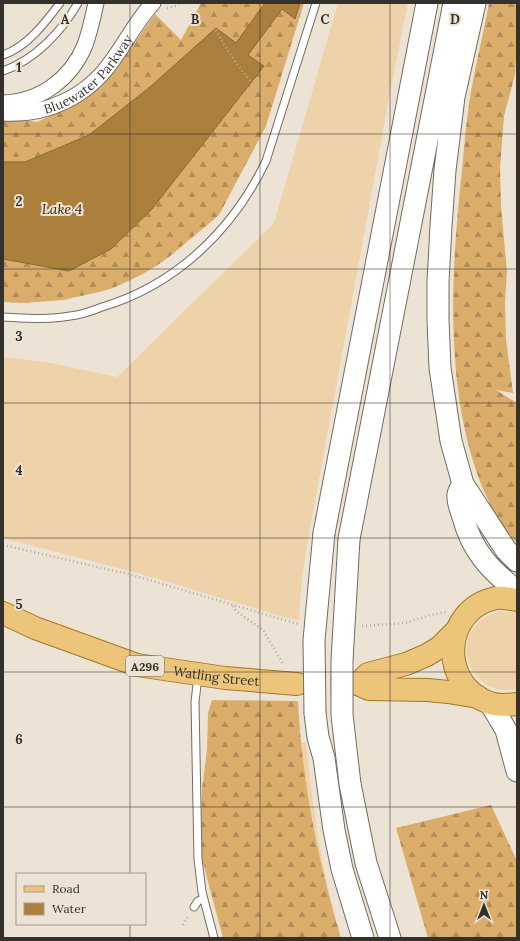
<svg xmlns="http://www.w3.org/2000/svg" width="520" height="941" viewBox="0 0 520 941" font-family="Lora,serif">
  <defs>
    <pattern id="forest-firs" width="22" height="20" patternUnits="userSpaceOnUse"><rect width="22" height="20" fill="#dbad6a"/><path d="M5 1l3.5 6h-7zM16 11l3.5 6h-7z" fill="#b28d57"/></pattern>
  </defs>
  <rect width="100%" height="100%" fill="#ede3d5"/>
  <!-- grass -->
  <path fill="#eed2aa" d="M338 3H408L389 98 312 518 302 576 299 621 291 619 141 574 3 538V357L46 362 117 377 274 223Z
    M502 611 517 613V689C479 699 449 651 478 623 485 616 493 613 502 611Z
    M300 743H306C313 810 322 873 341 938L329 898 320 859 307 791Z"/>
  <!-- forest -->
  <path fill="url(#forest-firs)" d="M201 3H265L236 43 150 87 89 135 25 162H3V116L37 122 86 98 118 66 155 14 181 40Z
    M300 3H304L266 126 219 215 169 257 156 266 141 275 113 288 99 292 63 300 23 303 3 302V259L69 271 111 249 152 209 264 66 248 55 282 9 295 19Z
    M489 3H517V47L515 75 504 116 500 168 501 206 507 272 505 303 506 339 513 393 496 390 517 403V543C501 529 489 503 481 484 444 389 451 270 462 170 464 148 466 126 469 104 474 70 483 37 489 3Z
    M212 700 298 701C302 782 318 861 341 938H223L207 878 202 858 201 840 202 789 207 751 208 713Z
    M491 805 517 861V938H428L396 828Z"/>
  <!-- water -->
  <path fill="#ab7f3c" stroke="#876737" d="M265 3H300L295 19 282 9 248 55 264 66 152 209 111 249 69 271 3 259V162H25L89 135 150 87 216 28 236 43Z"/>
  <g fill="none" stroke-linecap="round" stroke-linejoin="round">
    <!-- primary-tunnel -->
    <path stroke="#c8bfb3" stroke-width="22" stroke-dasharray="22 11" stroke-linecap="butt" d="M297 684H358"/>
    <!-- service casing -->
    <g stroke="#746c60" stroke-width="9">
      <path id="service" d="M3 55C27 47 45 23 60 3
        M3 71C35 60 62 31 78 3
        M3 317C25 318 48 320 70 316 81 315 92 311 102 307 176 285 233 230 266 161L316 3
        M198 676 195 702 198 859 202 892 214 938
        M194 907 198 901 203 899"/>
    </g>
    <!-- minor casing -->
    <g stroke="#746c60" stroke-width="17">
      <g id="minor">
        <path d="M3 103C40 102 71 79 85 45 90 31 93 17 96 3"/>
        <path id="s1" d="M3 113C46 116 87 97 112 61 126 42 137 20 153 3"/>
      </g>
    </g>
    <!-- secondary casing -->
    <g stroke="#746c60" stroke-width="23">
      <path id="secondary" d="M475 3 454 97 445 170 441 226 438 282V320L440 368 451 441 463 484 506 550 517 561
        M463 484C461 487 458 492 458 495 457 501 461 511 463 517 472 551 490 570 517 591
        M324 533 427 3
        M349 539 454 3
        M490 703 506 730 517 771
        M315 713 318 737 324 758 334 830 342 869 363 938
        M350 784 366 863 390 938"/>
    </g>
    <!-- primary casing -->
    <g stroke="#a47724" stroke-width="24">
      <g id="primary">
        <path d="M517 600C511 599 502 597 496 598 442 609 438 685 490 703 498 706 508 705 517 704"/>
        <path id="s2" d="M3 613 35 628 137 665 225 678 297 684"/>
        <path d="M456 631 440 647 427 655 406 664 368 674 358 684 369 689 428 690 448 692 478 697"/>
      </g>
    </g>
    <!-- path -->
    <path stroke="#b4aca1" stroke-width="2.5" stroke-dasharray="1 3" stroke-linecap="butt" d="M199 3C208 14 213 26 220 38 232 57 245 77 262 93
      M167 8 176 6 179 3
      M3 545 132 575 298 624
      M233 606 236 611 263 630 283 664
      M362 626 405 623 431 615 446 612
      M183 925 189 915"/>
    <!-- service -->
    <use href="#service" stroke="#fff" stroke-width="7"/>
    <!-- minor -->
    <use href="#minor" stroke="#fff" stroke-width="15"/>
    <!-- secondary -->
    <use href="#secondary" stroke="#fff" stroke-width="21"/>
    <!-- primary -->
    <use href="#primary" stroke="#ecc47a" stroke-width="22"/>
    <!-- secondary-bridge casing -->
    <g stroke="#746c60" stroke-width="23" stroke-linecap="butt">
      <path id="secondary-bridge" d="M349 539 342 661V715L350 784
        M315 713 314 640 324 533"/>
    </g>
    <!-- secondary-bridge -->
    <use href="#secondary-bridge" stroke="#fff" stroke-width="21"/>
  </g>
  <!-- grid -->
  <path fill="none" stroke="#34302b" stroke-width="1" stroke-opacity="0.55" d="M130 3V874M260 3V938M390 3V938M3 134H517M3 269H517M3 403H517M3 538H517M3 672H517M3 807H517M130 924V938"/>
  <g text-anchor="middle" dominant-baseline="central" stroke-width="4" stroke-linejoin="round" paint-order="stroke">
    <!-- shield labels -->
    <rect fill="#ede3d5" stroke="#6c665e" stroke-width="1" x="126" y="656" width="38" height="20" rx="3"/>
    <g font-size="12" font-weight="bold" fill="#34302b">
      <text x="145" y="666">A296</text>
    </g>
    <!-- street labels -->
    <g font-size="13" fill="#34302b" stroke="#ede3d5">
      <text stroke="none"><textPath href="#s1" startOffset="99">Bluewater Parkway</textPath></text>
      <text stroke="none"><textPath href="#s2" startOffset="224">Watling Street</textPath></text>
    </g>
    <!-- water labels -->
    <g font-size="14" font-style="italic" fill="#382506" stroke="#ede3d5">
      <text x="62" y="209">Lake 4</text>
    </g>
  </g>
  <g font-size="13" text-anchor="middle" font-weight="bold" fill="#34302b" stroke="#ede3d5" stroke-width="4" stroke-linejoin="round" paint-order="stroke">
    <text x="65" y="24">A</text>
    <text x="195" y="24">B</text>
    <text x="325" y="24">C</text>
    <text x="455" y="24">D</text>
    <text x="19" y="72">1</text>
    <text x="19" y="206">2</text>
    <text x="19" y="341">3</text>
    <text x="19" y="475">4</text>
    <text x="19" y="609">5</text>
    <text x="19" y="744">6</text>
  </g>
  <!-- border -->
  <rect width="520" height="941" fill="none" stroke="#34302b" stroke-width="8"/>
  <!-- legend -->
  <rect x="16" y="873" width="130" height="52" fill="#ede3d5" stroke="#a39b91"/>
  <rect x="24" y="886" width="20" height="6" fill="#ecc47a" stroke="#a39b91"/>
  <text x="52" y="893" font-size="12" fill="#34302b">Road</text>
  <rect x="24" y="903" width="20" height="12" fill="#ab7f3c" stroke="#a39b91"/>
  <text x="52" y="913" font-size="12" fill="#34302b">Water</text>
  <!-- north arrow -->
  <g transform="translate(484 905)" stroke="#ede3d5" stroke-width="3" paint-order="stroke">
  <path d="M0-3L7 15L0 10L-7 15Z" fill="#34302b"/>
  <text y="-6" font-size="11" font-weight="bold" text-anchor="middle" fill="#34302b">N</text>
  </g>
</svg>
